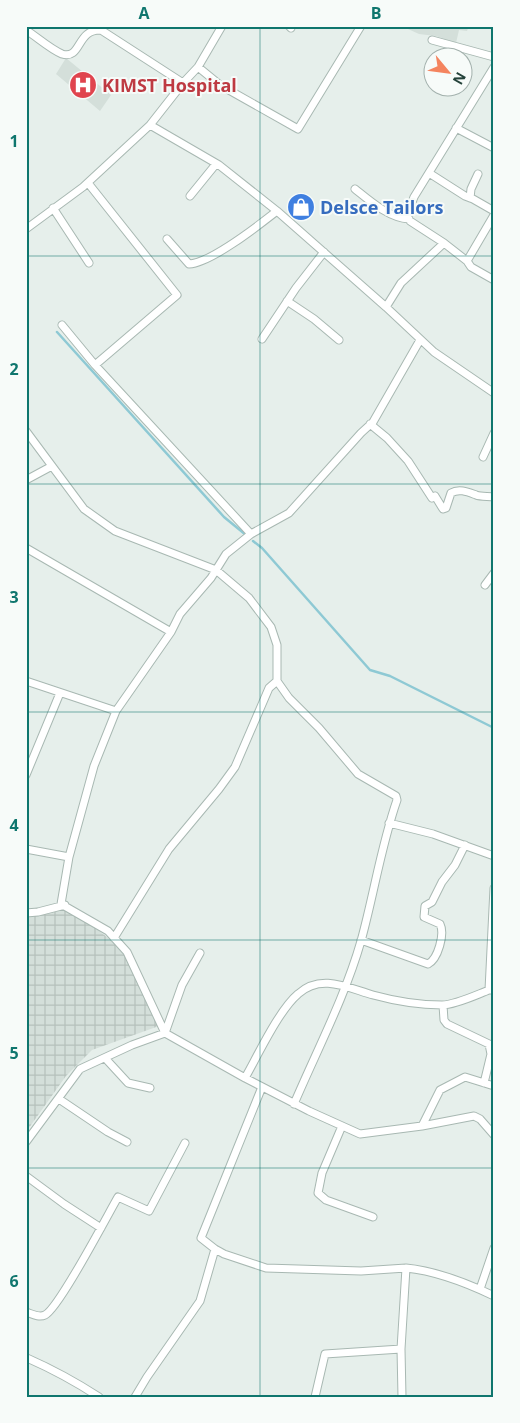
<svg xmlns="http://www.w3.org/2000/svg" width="520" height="1423" viewBox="0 0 520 1423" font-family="'Open Sans',sans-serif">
  <defs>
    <pattern id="industrial-grid" width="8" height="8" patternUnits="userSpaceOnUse" patternTransform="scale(1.25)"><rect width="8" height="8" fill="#d4dfda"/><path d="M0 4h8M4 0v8" fill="none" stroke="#b6c1bc"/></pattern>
  </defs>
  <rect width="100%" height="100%" fill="#e6efeb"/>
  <!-- built -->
  <path fill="#d4dfda" d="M408 26H469L467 31 459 30 456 43 436 36 419 34 408 29Z
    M66 58 111 95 100 111 56 74Z"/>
  <!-- industrial -->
  <path fill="url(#industrial-grid)" d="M68 907 112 941 128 959 159 1026 92 1050 66 1076 26 1132V915Z"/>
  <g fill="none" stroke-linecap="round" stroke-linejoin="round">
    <!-- stream -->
    <path stroke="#8ec9d4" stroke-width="2.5" d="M57 332 224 517 246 535
      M253 541 262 548 370 670 390 676 494 728"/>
    <!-- street casing -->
    <g stroke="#a8b8b2" stroke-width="9">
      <path id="street" d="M289 26 291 28
        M26 30C37 37 50 49 62 54 82 60 76 29 101 30L183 83
        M432 40 494 57
        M198 67 220 85 298 129 361 26
        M150 125 219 165 277 211 386 307 434 352 494 393
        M456 128 494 148
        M429 173 465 196 473 199 494 211
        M88 183 177 295 95 365
        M355 189C370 201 389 218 409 219
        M190 196 216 164
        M470 198 471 189 478 174
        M53 208 89 263
        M26 229 83 187 150 125 183 83 198 67 222 26
        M167 239 189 264C211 263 259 225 277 211
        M444 243 467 261 494 215
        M467 261 471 267 494 280
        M287 301 314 319 339 340
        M386 307 401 283 444 243 410 221 407 216 414 197 494 67
        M62 325 95 365 251 534
        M262 339 296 288 324 252
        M370 424 387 438 408 461 432 498 435 496 443 509 446 508 451 493C459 488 468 492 476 495 481 497 489 496 494 497
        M26 431 84 509 115 531 216 570 249 598 271 627 277 645V681L289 698 319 728 358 774 396 796 397 800C381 846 374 894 361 941 345 997 317 1050 294 1104
        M483 457 494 433
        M26 480 52 466
        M26 548 171 632
        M485 585 494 573
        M26 681 116 711
        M26 775 60 693
        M389 823 433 834 494 856
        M26 849 69 857
        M26 913 38 912 65 905
        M114 938 169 849 219 789 235 767 269 688 277 681
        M361 940 428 964C438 959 445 934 440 924L424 917 425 906 432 902 442 882 455 865 465 845
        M489 990 494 888
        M443 1005 444 1020 447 1024 489 1044 491 1054 484 1083
        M165 1033 127 952 108 931 61 904 69 857 94 766 116 711 171 632 180 614 211 578 226 554 251 534 289 513 361 433 373 422 420 340
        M165 1033 182 985 200 953
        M105 1058 128 1083 150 1088
        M245 1078 309 1111 360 1134 422 1126 440 1090 465 1077 494 1086
        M262 1087 201 1238 215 1249 224 1254 266 1268 361 1271 406 1268 401 1349 402 1397
        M59 1099 108 1132 127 1142
        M342 1126 322 1173 318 1193 326 1200 373 1217
        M422 1126 474 1116 480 1119 494 1135
        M26 1142 80 1069 132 1045 165 1033 245 1078C258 1055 279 1010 298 994 321 973 348 988 373 995 395 1001 420 1005 442 1005 455 1005 476 995 489 990H494
        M26 1176 64 1204 101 1228
        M406 1268C436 1271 467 1283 494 1296
        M480 1289 494 1248
        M26 1312C32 1314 39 1318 45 1315 59 1308 107 1216 118 1197L149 1211 185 1143
        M26 1359 27 1358C52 1369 76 1382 99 1397
        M135 1397 147 1377 200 1301 215 1249
        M315 1397 325 1354 401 1349"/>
    </g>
    <!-- street -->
    <use href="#street" stroke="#fff" stroke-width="7"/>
  </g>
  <!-- grid -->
  <path fill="none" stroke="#0f766e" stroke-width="1" stroke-opacity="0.55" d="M260 26V1397M26 256H494M26 484H494M26 712H494M26 940H494M26 1168H494"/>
  <!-- icons -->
  <defs>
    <g id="hospital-disc" transform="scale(1.4375)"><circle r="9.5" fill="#e0444e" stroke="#f7fbf9"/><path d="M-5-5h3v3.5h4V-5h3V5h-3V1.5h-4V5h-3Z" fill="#fff"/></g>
    <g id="shop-disc" transform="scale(1.4375)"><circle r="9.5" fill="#3f7fe0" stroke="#f7fbf9"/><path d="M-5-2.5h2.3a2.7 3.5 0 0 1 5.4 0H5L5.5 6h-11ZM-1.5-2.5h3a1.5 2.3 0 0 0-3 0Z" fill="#fff"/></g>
  </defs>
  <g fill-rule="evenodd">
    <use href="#hospital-disc" x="83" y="85"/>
    <use href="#shop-disc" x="301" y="207"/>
  </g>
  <g text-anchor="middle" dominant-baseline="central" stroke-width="4" stroke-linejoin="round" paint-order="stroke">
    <!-- health labels -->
    <g font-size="18" font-weight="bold" fill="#be3a42" stroke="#f7fbf9" text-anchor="start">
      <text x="102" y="85">KIMST Hospital</text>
    </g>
    <!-- shop labels -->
    <g font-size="18" font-weight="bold" fill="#366cbe" stroke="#f7fbf9" text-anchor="start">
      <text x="320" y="207">Delsce Tailors</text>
    </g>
  </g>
  <!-- border -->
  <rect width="520" height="1423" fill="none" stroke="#f7fbf9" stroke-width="55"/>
  <!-- north arrow -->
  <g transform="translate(448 72) rotate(119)"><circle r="24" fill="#f7fbf9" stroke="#a3b1ad"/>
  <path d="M0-4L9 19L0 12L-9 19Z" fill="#f4845f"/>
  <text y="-8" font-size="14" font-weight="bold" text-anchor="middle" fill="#24423a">N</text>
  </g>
  <rect x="28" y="28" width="464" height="1368" fill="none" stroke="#0f766e" stroke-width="2"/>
  <g font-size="16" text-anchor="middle" font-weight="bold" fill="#0f766e">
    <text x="144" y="19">A</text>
    <text x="376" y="19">B</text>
    <text x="14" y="147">1</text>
    <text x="14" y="375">2</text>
    <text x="14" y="603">3</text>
    <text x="14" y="831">4</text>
    <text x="14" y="1059">5</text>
    <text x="14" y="1287">6</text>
  </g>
</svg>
